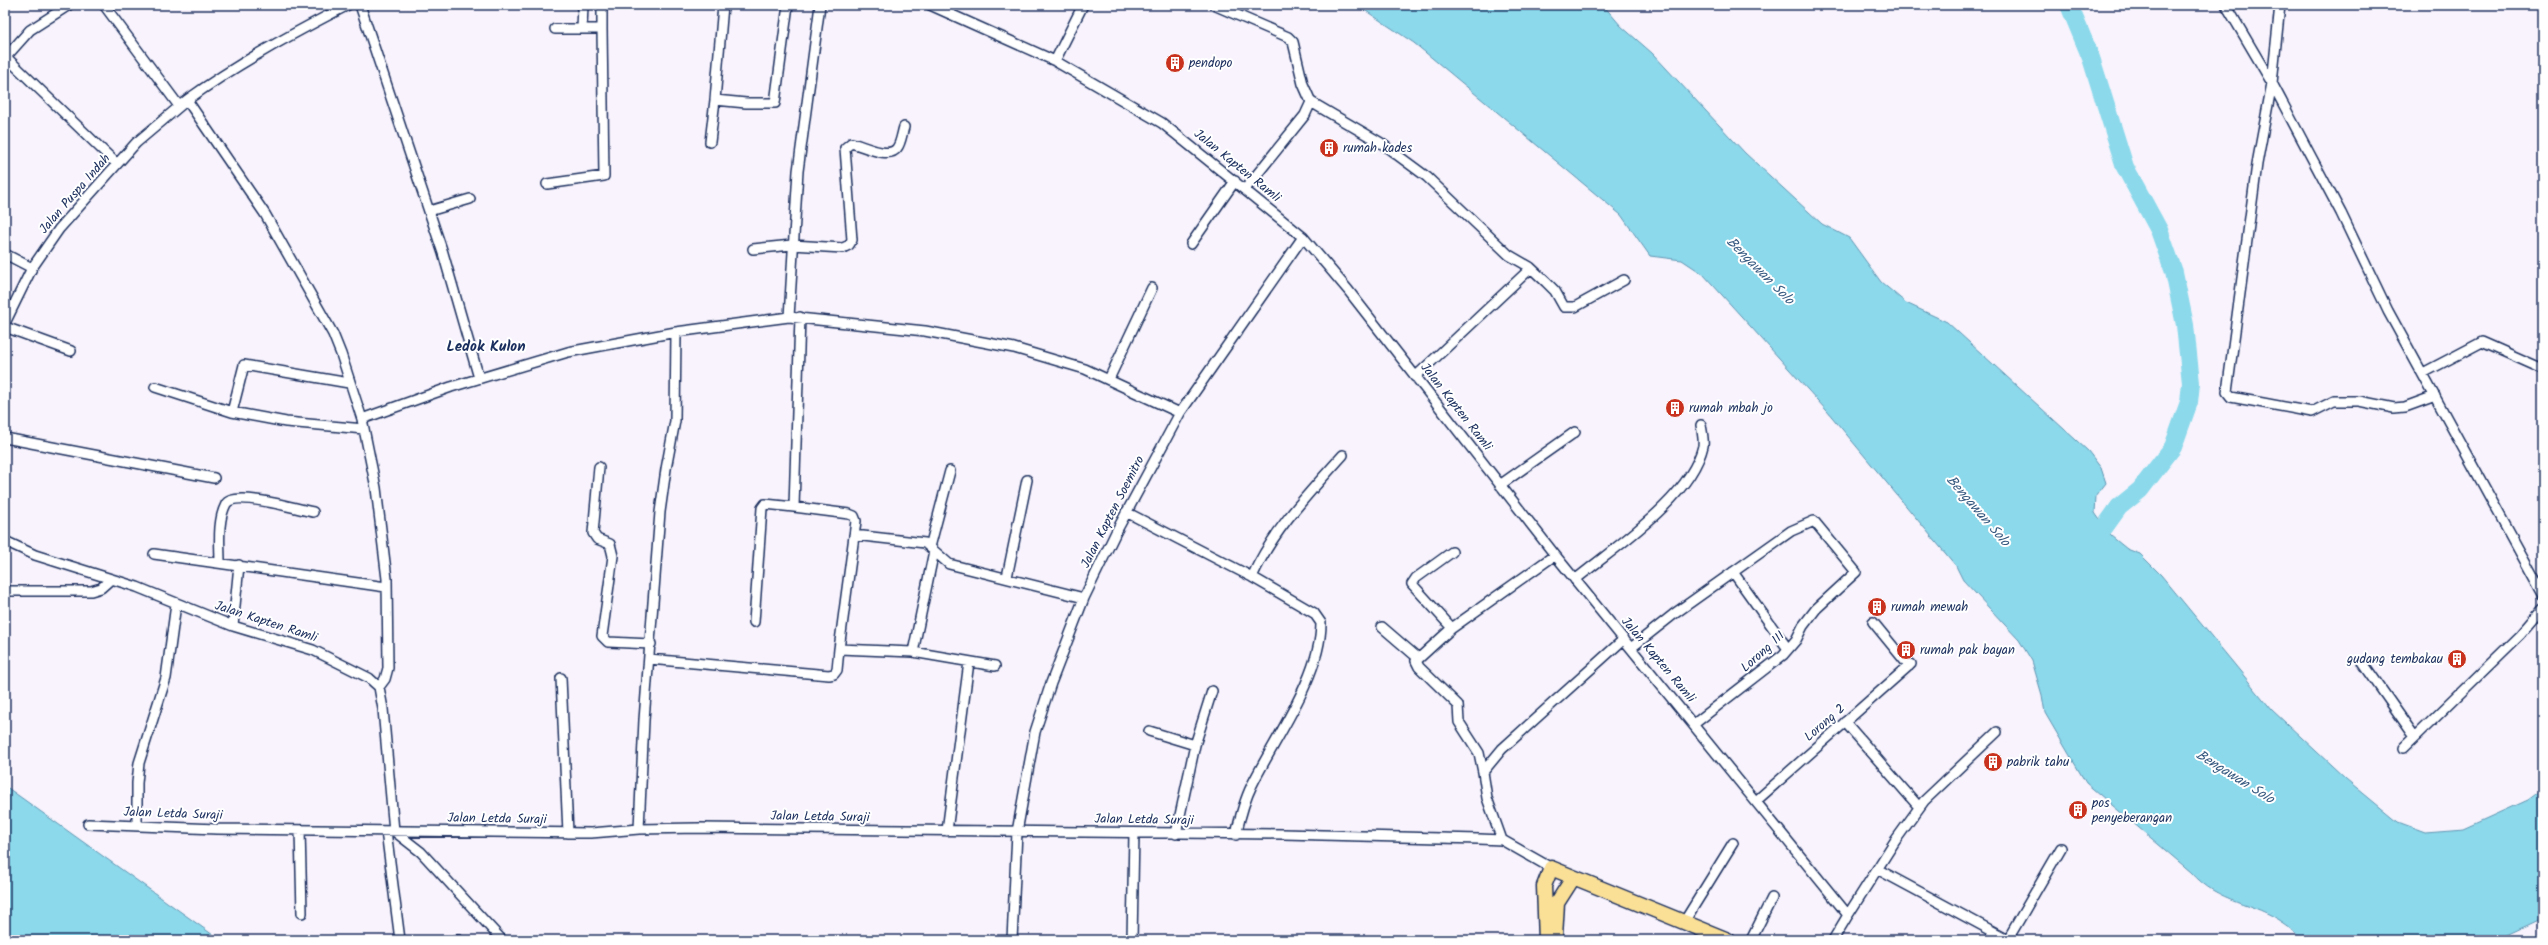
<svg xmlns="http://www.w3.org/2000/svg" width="2548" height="945" viewBox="0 0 2548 945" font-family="Kalam,sans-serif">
  <rect width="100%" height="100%" fill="#f8f3fc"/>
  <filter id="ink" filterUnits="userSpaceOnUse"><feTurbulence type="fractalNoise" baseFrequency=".025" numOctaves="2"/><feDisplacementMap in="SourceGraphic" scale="8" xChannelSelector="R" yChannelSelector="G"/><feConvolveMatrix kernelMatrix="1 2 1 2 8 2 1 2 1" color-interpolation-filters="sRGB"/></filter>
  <g filter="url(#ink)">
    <!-- water -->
    <path fill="#8cd9eb" stroke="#5f95b3" d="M1357 5H1603L1621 26 1652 53 1745 153 1822 224 1849 238 1881 282 1906 303 1947 322 2088 451 2101 468 2106 483 2096 496 2095 513 2111 536 2127 549 2140 554 2161 575 2272 710 2346 779 2398 822 2425 832 2464 829 2528 800 2543 789V918L2496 940H2302C2296 934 2291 927 2284 923 2253 901 2219 904 2191 872L2086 783 2045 713 2042 695 2032 661 2019 640 1963 580 1956 566 1827 411 1703 274 1682 260 1650 256 1621 215 1414 43Z
      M5 786 220 940H5Z"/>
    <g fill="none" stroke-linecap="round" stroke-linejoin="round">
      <!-- river -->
      <path stroke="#8cd9eb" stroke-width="18" d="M2069 5 2091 58 2125 167 2159 230 2174 272 2185 325 2191 383 2189 402 2173 447 2140 490 2119 507 2091 546"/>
      <!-- street casing -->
      <g stroke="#1b2f5e" stroke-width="12">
        <path id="street" d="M104 5 179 106
          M348 5C292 34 238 63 187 100L265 214 333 334 341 354 362 419 376 488 387 579 388 668 385 679 379 687
          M360 5 443 253 479 378
          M583 5 582 29H602V5
          M930 5 1055 61 1162 123 1303 237 1348 290 1555 555 1848 915 1833 940
          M1214 5 1288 37 1293 42 1303 84 1311 102 1305 115 1246 188
          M2226 5 2272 83 2341 213 2388 311 2543 594
          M2280 5 2272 83 2257 164 2227 392 2231 397 2312 412 2334 401H2359L2394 408 2405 407 2435 396
          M555 29H582
          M5 56 117 164
          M5 58 30 30 69 5
          M1055 61 1083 5
          M715 100 723 5
          M1311 102 1381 143 1427 177 1509 255 1530 267 1546 282 1555 291 1564 307H1575L1624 280
          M710 142 715 100 746 103H775L788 5
          M547 184 604 176 602 29
          M429 211 470 199
          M1191 244 1235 181
          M753 249 792 245 843 248 849 245 852 240 845 148 851 143C862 145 889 160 897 148 901 143 902 133 904 127
          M5 254 32 268
          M789 317 798 171 820 5
          M800 317 794 507 849 514 854 516 856 521 839 649
          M5 323 32 268 59 229 136 143 187 100
          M5 327 71 351
          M2423 373 2482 342 2543 369
          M1415 377 1531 268
          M1109 379 1152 288
          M155 387 232 412 286 422 364 429
          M232 412 244 365 349 383
          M362 419 451 387 568 352 676 332 789 317 925 331 1014 348 1085 369 1180 413
          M5 438 214 478
          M599 467 593 533 597 539 610 544 613 556 602 636 608 642 651 644
          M1500 485 1575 432
          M1126 512 1252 577 1314 613 1321 623C1321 676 1275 738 1252 785 1244 801 1240 817 1236 835
          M854 535 925 543 949 564 1084 598
          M5 541 35 555 137 587 233 626 313 650 369 678 379 687 383 709 394 831 421 852 502 940
          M930 547 950 471
          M154 554 386 587
          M220 563C220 545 217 521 226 504 234 490 298 509 313 512
          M1733 572 1788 649
          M1007 577 1027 480
          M1252 577C1273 530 1309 493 1343 455
          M1575 580C1615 547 1691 498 1703 446 1704 440 1702 431 1701 425
          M5 591H91L101 588 110 580
          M754 622 762 508 765 504 794 507
          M1873 622 1909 666
          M233 626 239 565
          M1382 627 1418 658
          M1452 628 1412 584 1416 578 1452 552
          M1631 648 1674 614 1791 531 1814 521 1856 572 1816 609 1803 626 1796 640 1783 655 1694 724
          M913 652 934 551
          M649 659 829 675 834 674 837 670 839 649 913 652 995 666
          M2363 663 2415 737
          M561 678 568 833
          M1845 722 1919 807
          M1149 731 1195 745 1176 834
          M1195 745 1212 691
          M2404 748 2520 635 2543 608
          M1483 772 1479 753 1459 722 1458 705 1419 667 1416 661 1452 628 1555 555
          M1756 801 1911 664
          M88 824 217 829 591 833 639 829 699 828 1283 834 1479 839 1502 840 1546 865
          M137 826V783L139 763 166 678 176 604
          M639 829 644 720 660 512 666 469 675 421 676 332
          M300 830 302 913
          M386 831 400 940
          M947 831 969 662
          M1502 840 1487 798 1483 772 1502 749 1624 639
          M1877 869 2009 940
          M1848 915 1895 841 1924 801 1997 732
          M1684 922 1733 843
          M2008 939 2061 848
          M457 940H459
          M1012 940 1017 832 1035 732 1051 683 1084 598 1116 532 1180 413 1303 237
          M1132 940 1134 833
          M1751 940 1772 898"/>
      </g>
      <!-- primary casing -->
      <g stroke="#1b2f5e" stroke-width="17">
        <path id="primary" d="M1555 936 1557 903 1573 878
          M1546 940 1544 886 1551 868 1728 940"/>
      </g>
      <!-- street -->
      <use href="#street" stroke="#fff" stroke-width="9"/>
      <!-- primary -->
      <use href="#primary" stroke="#fadf96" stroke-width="14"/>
    </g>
  </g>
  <!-- icons -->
  <defs>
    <g id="building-disc" transform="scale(1)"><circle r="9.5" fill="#c8321e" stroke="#fff"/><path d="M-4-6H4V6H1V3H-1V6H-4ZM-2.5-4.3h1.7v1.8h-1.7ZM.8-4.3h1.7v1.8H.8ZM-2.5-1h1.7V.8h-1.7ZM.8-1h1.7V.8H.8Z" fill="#fff"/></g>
  </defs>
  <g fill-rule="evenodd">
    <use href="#building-disc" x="1175" y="63"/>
    <use href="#building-disc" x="1329" y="148"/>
    <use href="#building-disc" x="1675" y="408"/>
    <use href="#building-disc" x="1877" y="607"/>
    <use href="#building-disc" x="1906" y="650"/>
    <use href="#building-disc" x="2457" y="659"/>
    <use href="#building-disc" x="1993" y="762"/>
    <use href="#building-disc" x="2078" y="810"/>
  </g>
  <g text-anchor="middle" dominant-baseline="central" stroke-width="4" stroke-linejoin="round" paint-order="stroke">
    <!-- poi labels -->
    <g font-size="13" fill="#1b2f5e" stroke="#fff" text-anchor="start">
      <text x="1189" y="63">pendopo</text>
      <text x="1343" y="148">rumah kades</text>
      <text x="1689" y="408">rumah mbah jo</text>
      <text x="1891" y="607">rumah mewah</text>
      <text x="1920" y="650">rumah pak bayan</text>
      <text x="2443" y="659" text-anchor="end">gudang tembakau</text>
      <text x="2007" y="762">pabrik tahu</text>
      <text x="2092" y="803">pos<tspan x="2092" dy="15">penyeberangan</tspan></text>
    </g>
    <!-- street labels -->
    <g font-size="13" fill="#1b2f5e" stroke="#fff">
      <text transform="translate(1237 166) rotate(39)">Jalan Kapten Ramli</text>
      <text transform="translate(75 194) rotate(-49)">Jalan Puspa Indah</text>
      <text transform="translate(1456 407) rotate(52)">Jalan Kapten Ramli</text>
      <text transform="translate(1113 512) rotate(-63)">Jalan Kapten Soemitro</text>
      <text transform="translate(266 622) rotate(18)">Jalan Kapten Ramli</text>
      <text transform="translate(1763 652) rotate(-42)">Lorong III</text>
      <text transform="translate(1658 660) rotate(50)">Jalan Kapten Ramli</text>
      <text transform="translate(1825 723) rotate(-41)">Lorong 2</text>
      <text transform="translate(173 814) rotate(2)">Jalan Letda Suraji</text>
      <text transform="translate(820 817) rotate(1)">Jalan Letda Suraji</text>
      <text transform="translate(497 819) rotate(1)">Jalan Letda Suraji</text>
      <text transform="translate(1144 820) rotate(1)">Jalan Letda Suraji</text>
    </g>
    <!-- water labels -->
    <g font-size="14" font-style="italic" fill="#375a81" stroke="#fff">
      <text transform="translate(1760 271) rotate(45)">Bengawan Solo</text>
      <text transform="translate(1978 511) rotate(49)">Bengawan Solo</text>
      <text transform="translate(2235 777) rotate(32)">Bengawan Solo</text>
    </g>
    <!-- quarter labels -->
    <g font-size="15" font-weight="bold" fill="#1b2f5e" stroke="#fff">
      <text x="486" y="347">Ledok Kulon</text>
    </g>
  </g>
  <!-- margin -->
  <rect width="2548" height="945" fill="none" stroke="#fff" stroke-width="20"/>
  <rect x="10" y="10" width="2528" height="925" fill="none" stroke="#1b2f5e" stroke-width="1.5" filter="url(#ink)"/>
</svg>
